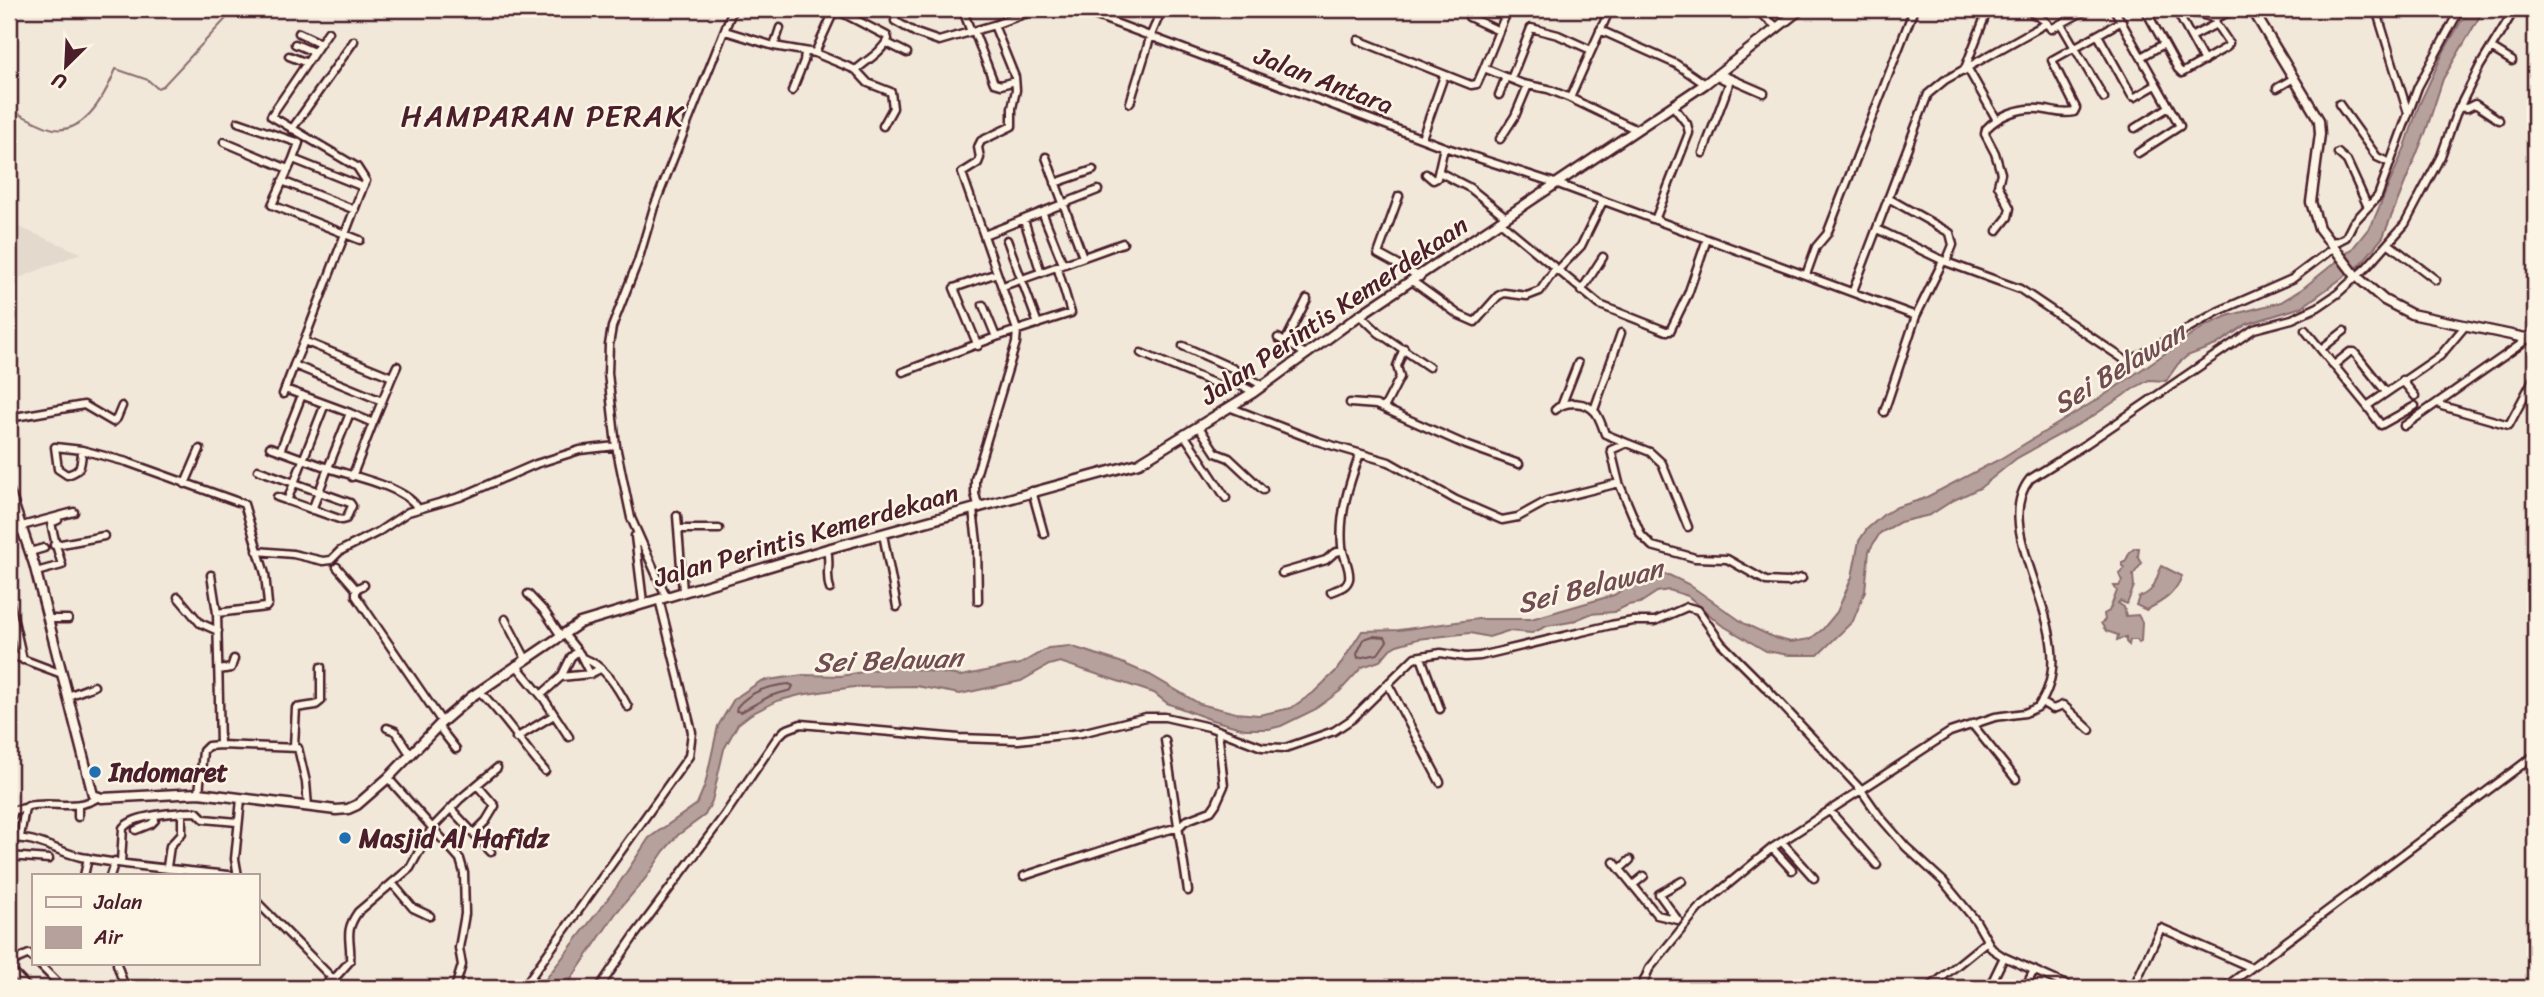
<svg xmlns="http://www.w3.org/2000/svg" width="2544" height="997" viewBox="0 0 2544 997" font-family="Sriracha,sans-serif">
  <rect width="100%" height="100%" fill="#f1e8da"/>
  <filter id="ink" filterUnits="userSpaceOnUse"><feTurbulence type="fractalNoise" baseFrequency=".0143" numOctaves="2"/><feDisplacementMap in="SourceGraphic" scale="14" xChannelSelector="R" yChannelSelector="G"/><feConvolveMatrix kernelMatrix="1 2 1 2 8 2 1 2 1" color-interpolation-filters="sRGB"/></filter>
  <g filter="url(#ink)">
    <!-- built -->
    <path fill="#e4d9cd" d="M9 223 81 253 9 282Z"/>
    <!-- water -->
    <path fill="#b6a19c" stroke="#8b6d6f" stroke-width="2" d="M2468 9H2484L2443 79 2426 131 2383 237 2360 265 2302 307 2247 324 2216 345 2187 356 2178 364 2166 381 2149 380 2133 389 2090 418 2017 458 1980 488 1952 501 1930 515 1900 522 1880 533 1869 551 1865 591 1853 621 1818 655H1789L1766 651 1720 624 1688 596 1669 590 1657 592 1640 603 1628 605 1614 612 1590 614 1571 622 1547 626 1532 633 1508 631 1489 637 1470 633 1418 639 1397 645 1390 649 1380 661 1362 667 1340 691 1314 710 1281 726 1269 729H1245L1212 720 1167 703 1154 693 1060 662 1049 665 1021 681 960 694 916 686 854 687 800 695 777 701 751 714 738 724 724 749 712 801 705 815 678 835 664 851 645 879 616 913 565 988H539L616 888 649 838 697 804 705 785 718 726 734 699 761 681 803 675 841 676 894 666 961 676 1020 664 1048 648 1070 646 1120 662 1150 675 1200 704 1236 713 1259 715 1291 708 1313 693 1336 671 1362 631 1399 630 1478 619H1531L1614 595 1637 580 1658 574 1669 575 1688 584 1745 624 1775 638 1791 642 1810 639 1823 629 1837 612 1852 577 1859 541 1867 529 1883 515 1897 507 1923 499 2000 459 2103 396 2205 326 2227 316 2281 302 2302 289 2352 249 2372 224 2405 147 2419 105 2444 51Z
      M2135 548H2139L2138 557 2142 563 2133 575 2134 586 2127 604 2120 601 2118 603 2124 607 2126 616 2138 615 2142 622 2141 641 2139 643 2137 640H2130L2129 645 2126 642V637L2117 640 2118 635 2106 631 2101 623 2105 620 2104 614 2109 611 2117 591 2114 586H2119L2122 581 2119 574 2125 568 2122 566V562H2125L2130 552Z
      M2162 566 2182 576C2175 594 2164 601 2146 610L2136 605 2139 597C2157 591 2154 580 2162 566Z"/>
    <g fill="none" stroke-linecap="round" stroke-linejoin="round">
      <!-- shore -->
      <path stroke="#755358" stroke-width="2" d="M1373 636 1385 637 1387 641 1378 654 1358 658 1357 654 1364 639Z
        M789 684 793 686 791 690 770 696 741 712 736 711 737 707C750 691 769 686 789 684Z"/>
      <!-- stream -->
      <path stroke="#8b6d6f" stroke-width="2" d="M9 109C20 114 44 128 54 129 86 134 106 93 116 69L148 80 157 88 163 86 235 9"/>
      <!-- minor casing -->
      <g stroke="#4a1f2b" stroke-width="11">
        <path id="minor" d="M835 9 887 36 888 39C882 52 867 60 856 70
          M898 9 895 21 916 33 939 41 994 25 1015 77 1016 90 1012 108V126L981 141 978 147 980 158 978 163 962 173 1017 330 1016 343 975 479V494L979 508
          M969 9 964 13 971 32
          M1078 9 1444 147 1558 184 1916 316
          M1755 9 1777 27
          M2026 9 2045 21 2051 29 2088 9
          M2114 9 2180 126 2138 153
          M2145 9 2178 69 2182 73 2227 47 2229 43 2216 24 2215 18
          M2180 9 2215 18 2238 9
          M2181 9 2180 17 2204 61
          M2376 9 2408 113
          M1469 17 1499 31
          M2061 24 2104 98
          M994 25 1037 9
          M1600 30 1676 64 1705 84
          M725 31 774 46 815 53 856 70 868 83 891 92 893 108 883 126
          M974 31 994 83 1001 85 1015 81
          M328 32 271 116 357 167 366 181 363 187
          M299 33 320 43
          M2098 35 2132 96 2135 97 2156 85
          M2191 37 2216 24
          M1358 40 1471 85 1477 84 1484 68 1523 84 1548 89 1570 98 1637 130
          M887 43 907 53
          M295 44 314 52
          M774 46 780 28
          M2491 48 2512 61
          M815 53 835 9
          M289 56 307 63
          M2141 57 2164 44
          M1484 68 1508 9
          M1968 69 1997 120
          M1964 71 1988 9
          M1725 76 1764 93
          M1511 79 1531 28 1558 35 1591 50
          M2277 88 2294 78
          M792 91 804 61 805 52
          M1499 95 1506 77
          M1570 98 1610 9
          M1130 103 1151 35 1162 9
          M2339 104 2377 157 2390 163
          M2459 107 2467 108 2475 104 2499 120
          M238 122 299 143 293 159
          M2135 128 2169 107
          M292 129 354 41
          M1422 138 1444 76
          M1500 139 1515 116 1528 85
          M224 142 288 169
          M1703 153 1728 87 1729 82 1717 76
          M2338 153 2347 161 2368 207
          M1046 157 1083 257
          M1439 172 1470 188 1506 217
          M1426 174 1433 180 1437 178 1444 147
          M282 181 355 210
          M1055 183 1093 170
          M1399 196 1378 254 1420 277
          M1888 198 1950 233 1953 245 1946 262
          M1043 214 1063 264
          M1024 220 1041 273
          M1655 220 1689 133 1687 124 1673 106
          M1499 221 1600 305 1666 331H1670L1688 294 1707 239
          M1877 229 1946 262 2020 289 2128 362 2219 311 2292 279 2333 248
          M1997 231 2008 217 2010 208 1998 185 2001 173 1995 153 1985 134 1986 129C1999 115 2021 107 2039 109 2052 110 2061 115 2074 112L2076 108 2052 60 2122 21
          M984 235 1098 190
          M1007 240 1038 324
          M2328 242 2338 241 2346 237 2353 223 2378 196 2418 87 2460 9
          M2389 244 2436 280
          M1557 271 1581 246 1603 201
          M1806 275 1816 247 1827 234 1914 9
          M1412 281 1459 315 1475 322 1498 296 1504 293 1527 296 1540 291 1555 269
          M1003 286 1123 243
          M1581 291 1603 257
          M1853 291 1928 94 1945 80 2047 23
          M983 305 996 337
          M1360 315 1379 333 1429 367
          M2305 330 2367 406
          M1278 338 1304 353
          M304 341 363 187 293 159 272 205 360 240
          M1285 342 1307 299
          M978 346 954 288 997 273
          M1183 346 1232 368 1263 386
          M2321 349 2344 331
          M1141 353 1223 387 1232 381 1254 392
          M2334 365 2350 352H2354L2386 392
          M903 372 996 337 1071 313 1057 266
          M392 377 397 366
          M2402 380 2415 396
          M285 389 350 413
          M283 394 294 365
          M382 401 294 365 304 341 392 377 373 423 350 413 328 468C351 476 408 487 418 509
          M1350 403 1376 405 1466 445 1519 464
          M2439 403 2442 406 2509 425 2535 376
          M1562 404 1578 363
          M2415 406 2381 425 2367 406 2440 356 2466 325
          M1229 407 1317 441 1389 462 1456 500 1502 520 1518 517 1547 501 1619 483 1641 535 1652 546 1695 558 1727 559 1766 581 1788 582 1802 578
          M1384 408 1400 377 1397 366 1404 348
          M1555 410C1565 400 1587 401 1596 413 1600 419 1603 428 1605 434L1627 443
          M1594 410 1621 333
          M1884 412 1916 316 1943 261
          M9 418 84 405 113 422 117 418 122 406
          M2404 426 2517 347 2528 338 2535 327
          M1199 427 1216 453 1229 458 1263 490
          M1185 436 1226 498
          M270 447 328 468 312 510
          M82 450C81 465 82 471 67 475L58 469 55 447 82 450 127 462 244 504 265 574 268 604 266 607 217 613
          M280 451 302 395
          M258 470 350 503 352 506 346 519 342 520 277 497
          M352 477 373 423
          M1619 483 1611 450 1627 443 1650 452 1662 463 1688 527
          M185 484 200 449
          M1032 491 1044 534
          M287 501 325 404
          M973 510 977 542 978 601
          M677 516 683 591
          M22 526 74 512
          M678 529H719
          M9 533 23 529
          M883 534 897 607
          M635 536 643 602
          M54 545H56L51 523 58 520
          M827 549C831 566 825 573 830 589
          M257 551 293 554 323 561 331 560 340 551 378 532 408 512 460 497 536 464 580 450 616 446
          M30 552 44 548
          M337 567 356 589
          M36 572 62 565 56 545 104 536
          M1282 573 1326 560 1334 553 1343 550
          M211 575 217 613 220 745 298 748 306 782 308 807
          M364 585 356 589V596L442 722
          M1331 592C1338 589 1347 587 1349 579 1351 569 1343 557 1342 546 1339 514 1349 484 1360 454
          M528 594 545 612 561 636
          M666 596 631 518 616 446 608 373 609 345 612 327 638 261 654 207 733 9
          M178 597 200 623 218 631
          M9 599 23 660
          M49 619H68
          M505 619 526 659
          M564 634 580 654 590 674 600 669
          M9 654 62 674
          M1418 657 1422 660 1440 709
          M582 658C604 664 618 688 628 707
          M516 665 544 699 569 737
          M219 670 231 668 234 659
          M561 677 590 674
          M1388 684 1440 782
          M479 691C504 715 522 745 545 771
          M541 695 561 677 571 657 578 651
          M68 696 94 686
          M2041 702 2053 709 2063 705 2090 730
          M1972 724 2016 779
          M438 726 456 749
          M387 728 395 731 410 754
          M516 738 554 715
          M1165 740 1188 891
          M294 746 296 708 316 705 321 701V667
          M388 778 460 859 464 873 465 914 459 948 462 965 455 988
          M199 793 203 751 208 746 220 745
          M78 805V817
          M451 809 491 852
          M1829 810 1877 865
          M9 820 15 810 25 808
          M136 830 151 824 155 820 154 816
          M474 833 486 821 495 806 477 785
          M20 837 25 808 28 806C51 801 76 811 97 798
          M9 839C34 835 57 852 81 857 132 867 186 870 237 876
          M1782 842 1814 878
          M1772 848 1792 870
          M9 856 49 859
          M121 862 123 828C134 814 180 812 197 812L204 819 237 822
          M1614 862 1657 915 1678 920
          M167 867 170 846 182 833V812
          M1620 869 1630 860
          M84 876 88 858
          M110 876 115 861
          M238 876 235 859 241 799
          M1024 876 1149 835 1179 827 1185 821 1211 811 1216 804 1224 786 1218 730
          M392 883 413 908 430 916
          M1633 885 1644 876
          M257 902 342 988
          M1677 919 1659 894 1682 881
          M9 963 29 954 33 958
          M39 964 63 988
          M117 964 125 988
          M9 968 28 988
          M334 979 350 961C352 940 343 933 358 912L410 868 432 828 460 799 497 768
          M322 988 332 977
          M523 988 689 756 692 732 659 599
          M599 988 635 935 724 816 777 738 785 730 801 724 959 738 1018 740 1081 733 1146 717H1165L1209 727 1262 747 1285 748 1334 731 1352 719 1415 657 1441 653 1465 657 1480 656 1611 625 1633 621H1655L1687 607 1698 610 1721 643 1766 688 1861 790 1880 817 1906 847 1943 881 1976 921 1992 949 2004 957 2073 988
          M1641 988 1649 969 1698 909 1772 848 1950 732 1995 717 2025 713 2038 707C2089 637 1985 534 2030 479L2086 444 2254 329 2292 319 2318 307 2337 294 2367 267 2405 224 2441 156 2456 114 2480 66 2515 9
          M1929 988 1987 941
          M1989 988 2004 957
          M2025 988 2034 970
          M2133 988 2161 928 2250 967
          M2224 988 2535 755"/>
      </g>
      <!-- major casing -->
      <g stroke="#4a1f2b" stroke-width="13">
        <path id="major" d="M2252 9 2319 120 2320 134 2311 202 2319 228 2355 275 2384 300 2411 314 2535 340
          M9 491 34 564 93 795 102 798 199 793 336 810 348 809 357 805 388 778 442 722 471 697 580 623 827 549 1139 463 1254 392 1360 315 1705 84 1801 9"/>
      </g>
      <!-- minor -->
      <use href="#minor" stroke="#fcf5e5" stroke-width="6"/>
      <!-- major -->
      <use href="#major" stroke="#fcf5e5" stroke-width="8"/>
    </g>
  </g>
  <!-- markers -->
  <g fill="#1f6fb2" stroke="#fcf5e5" stroke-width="2.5">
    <circle cx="95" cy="772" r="7"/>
    <circle cx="345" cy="838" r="7"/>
  </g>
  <g text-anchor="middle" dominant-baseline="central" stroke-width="5" stroke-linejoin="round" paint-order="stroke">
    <!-- street labels -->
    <g font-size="26" fill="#4a1f2b" stroke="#fcf5e5">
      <text transform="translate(1324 80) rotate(21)">Jalan Antara</text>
      <text transform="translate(1334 310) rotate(-34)">Jalan Perintis Kemerdekaan</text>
      <text transform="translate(806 535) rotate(-16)">Jalan Perintis Kemerdekaan</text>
    </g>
    <!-- poi labels -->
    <g font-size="26" font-weight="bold" fill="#4a1f2b" stroke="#fcf5e5" text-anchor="start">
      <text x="109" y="772">Indomaret</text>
      <text x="359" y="838">Masjid Al Hafidz</text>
    </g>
    <!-- water labels -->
    <g font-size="28" font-style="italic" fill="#704c53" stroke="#fcf5e5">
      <text transform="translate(2119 368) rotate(-31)">Sei Belawan</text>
      <text transform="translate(1590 586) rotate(-14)">Sei Belawan</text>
      <text transform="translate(888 660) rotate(-2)">Sei Belawan</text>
    </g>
    <!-- quarter labels -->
    <g font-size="30" letter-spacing="2" fill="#4a1f2b" stroke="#fcf5e5">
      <text x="543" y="116">HAMPARAN PERAK</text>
    </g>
  </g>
  <!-- margin -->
  <rect width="2544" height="997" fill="none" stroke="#fcf5e5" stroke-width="35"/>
  <rect x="18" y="18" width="2509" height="962" fill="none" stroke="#4a1f2b" stroke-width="2.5" filter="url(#ink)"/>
  <!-- legend -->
  <rect x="32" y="874" width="228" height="91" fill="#fcf5e5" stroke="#b59f9b" stroke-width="2"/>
  <rect x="46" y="897" width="35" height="10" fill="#fcf5e5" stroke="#b59f9b" stroke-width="2"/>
  <text x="94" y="909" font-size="21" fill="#4a1f2b">Jalan</text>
  <rect x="46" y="927" width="35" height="21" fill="#b6a19c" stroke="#b59f9b" stroke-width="2"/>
  <text x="94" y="944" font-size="21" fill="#4a1f2b">Air</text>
  <!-- north arrow -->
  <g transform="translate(66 66) rotate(204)" stroke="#fcf5e5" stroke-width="5" paint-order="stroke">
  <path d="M0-5L12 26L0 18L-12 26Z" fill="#4a1f2b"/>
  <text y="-10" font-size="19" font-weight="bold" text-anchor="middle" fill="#4a1f2b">U</text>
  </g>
</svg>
